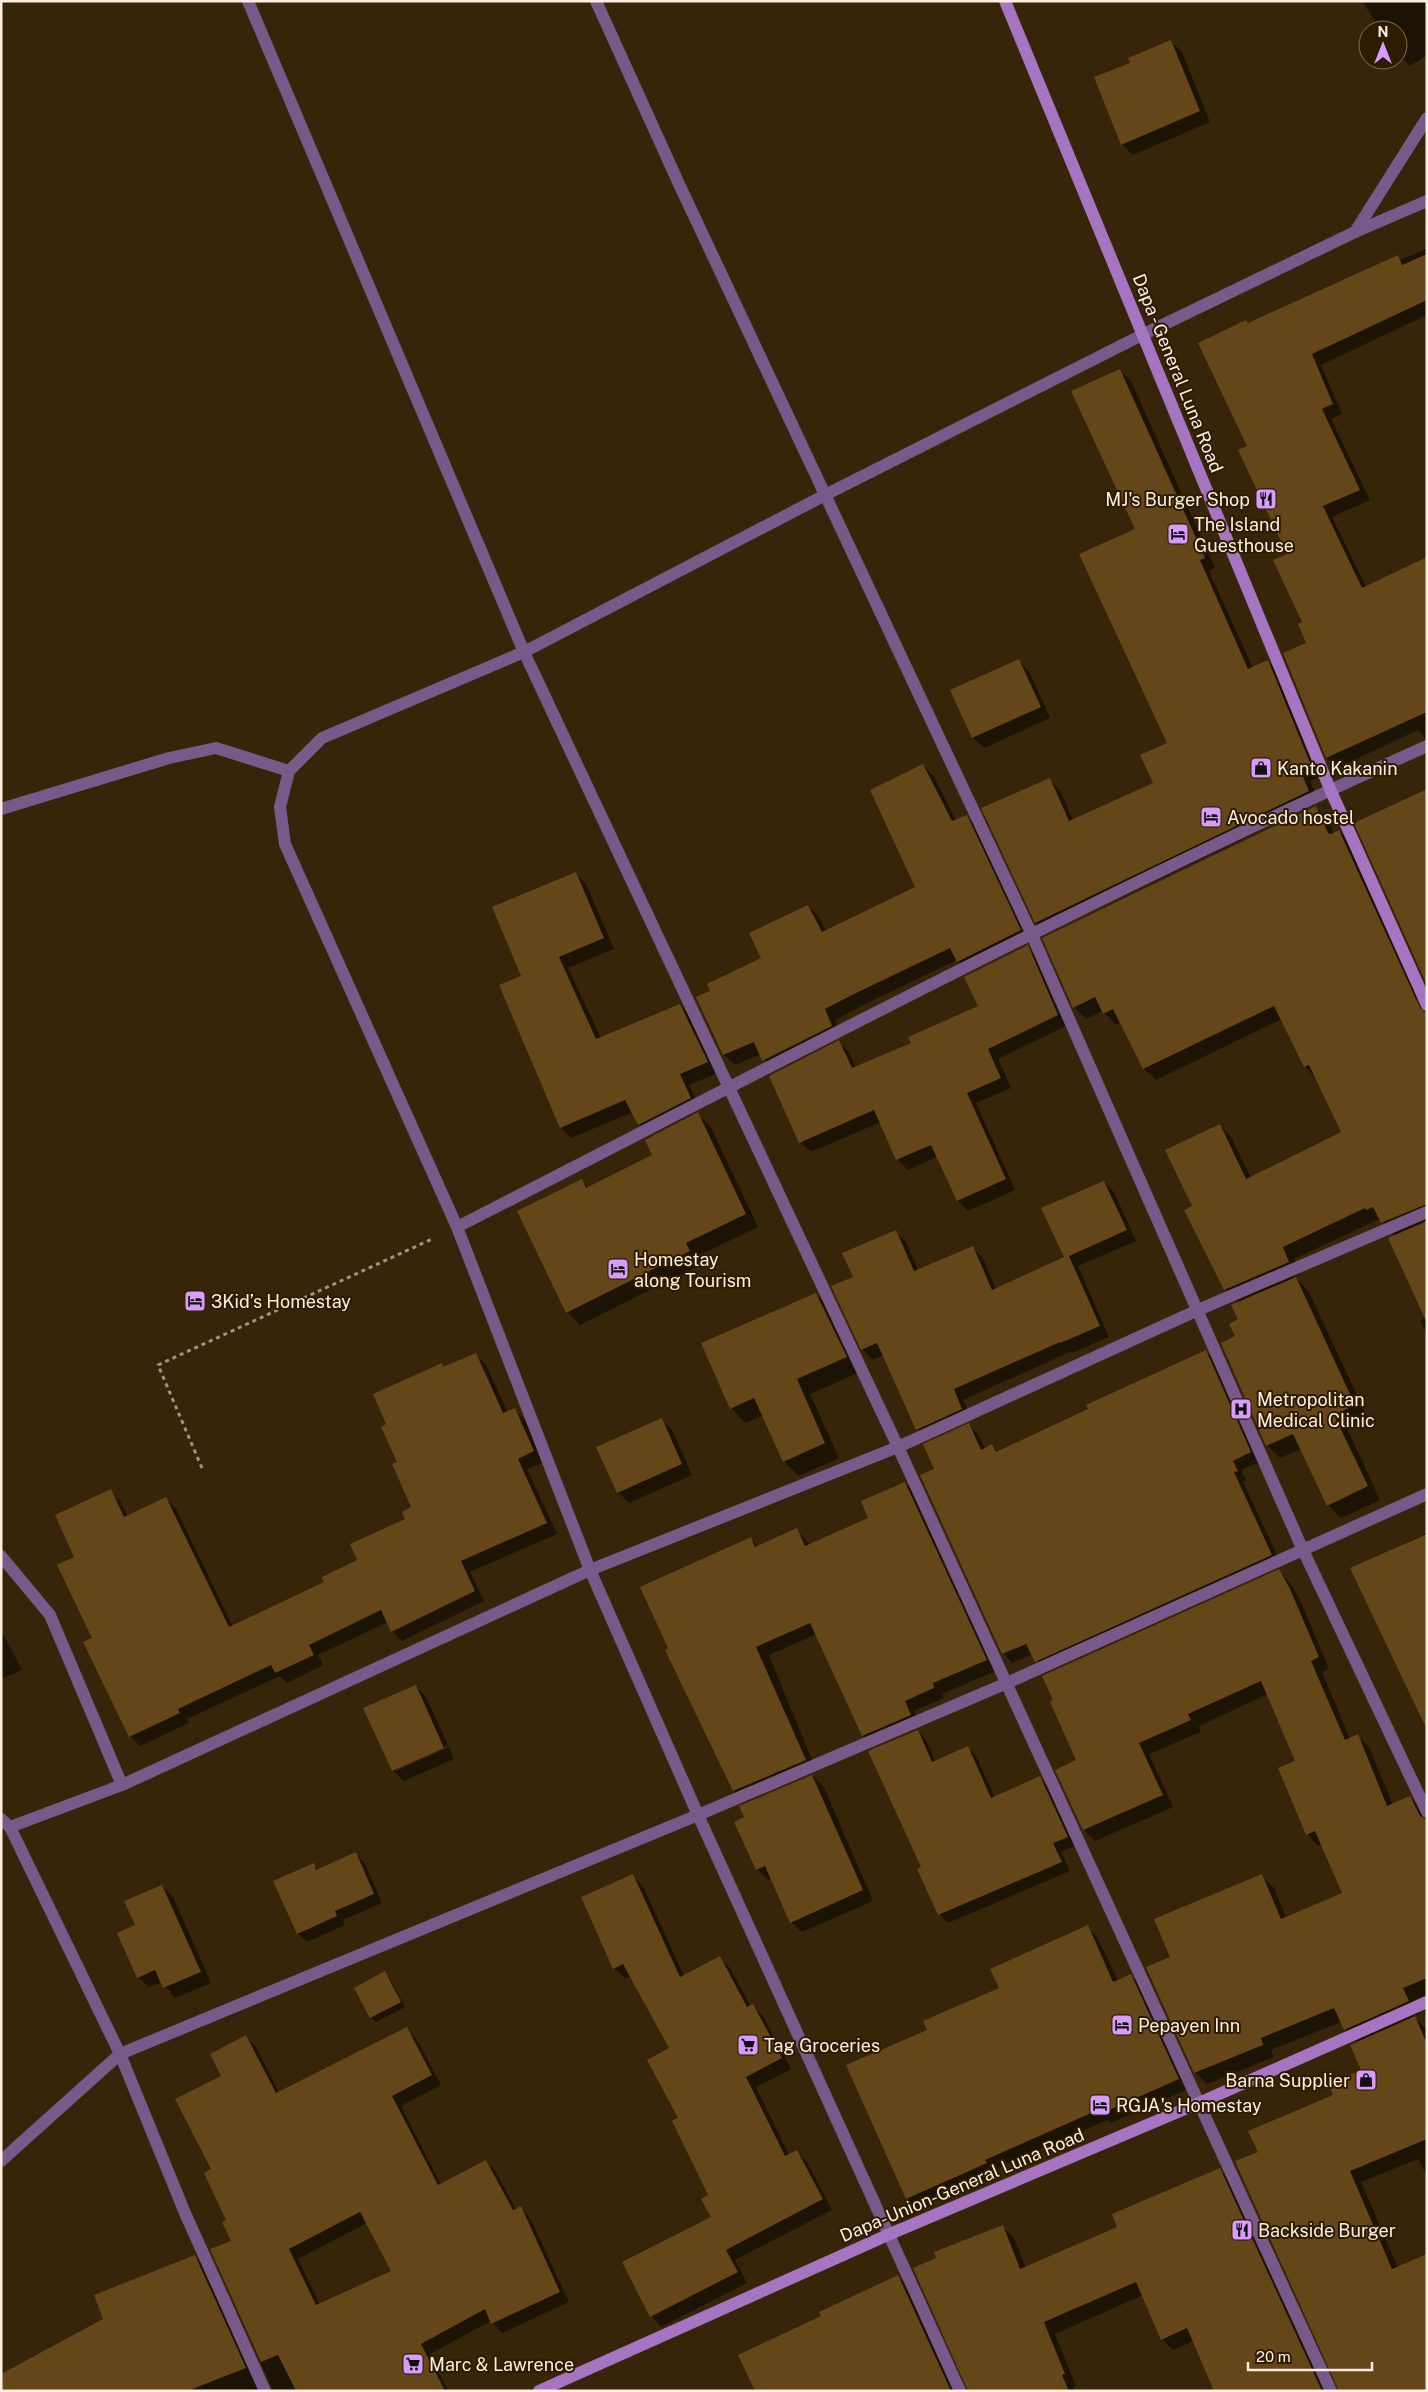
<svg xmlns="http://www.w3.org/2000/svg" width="1428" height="2392" viewBox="0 0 1428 2392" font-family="'Public Sans',sans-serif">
  <rect width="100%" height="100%" fill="#37250a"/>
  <!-- shadow -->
  <path fill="#0007" fill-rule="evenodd" d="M1362 1H1427V55L1410 66 1398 53V30H1381Z
    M1171 41 1182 52 1210 122 1133 155 1122 145 1095 78 1132 64Z
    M1427 248V315L1321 365 1342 414 1331 419 1370 500 1332 517 1366 587 1427 559V740L1418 730 1337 768 1327 758 1284 654 1308 643 1289 554 1248 447 1249 324 1397 257 1401 260Z
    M1120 370 1131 381 1215 568 1209 571 1253 668 1268 661 1278 672 1321 776 1310 781 1319 802 1047 933 1036 923 983 809 1049 780 1060 790 1073 820 1154 784 1169 744 1136 530Z
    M1019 661 1029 671 1050 718 984 748 973 738Z
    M923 765 934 776 956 821 966 816 977 827 1031 941 969 972 957 960 863 1005 835 1020 842 1036 774 1071 761 1054 735 1065 724 1055 697 998 712 992 763 959 808 906 819 917 826 932 917 888Z
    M1316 807 1328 819 1334 834 1339 831 1351 843 1420 997 1407 1002 1427 1043V1334L1420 1321 1426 1318 1395 1236 1381 1220H1377L1294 1259 1300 1274 1294 1276 1309 1292 1368 1419 1347 1428 1380 1500 1341 1518 1328 1505 1301 1449 1280 1458 1267 1445 1237 1337 1240 1320 1239 1303 1225 1289 1193 1207 1220 1125 1231 1137 1251 1178 1343 1133 1315 1077 1305 1067 1282 1019 1156 1080 1144 1069 1121 1022 1116 1025 1103 1011 1086 1019 1074 1007Z
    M576 874 586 884 614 949 568 968 601 1038 680 1005 691 1016 718 1073 689 1085 701 1109 649 1135 639 1124 633 1112 571 1138 561 1128 501 986 523 976Z
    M1027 947 1038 957 1068 1025 998 1059 1011 1088 976 1103 1015 1190 968 1211 958 1201 938 1156 908 1170 897 1159 881 1122 811 1152 801 1142 839 1042 849 1052 856 1068 913 1043 980 1007Z
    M698 1114 711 1127 758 1227 698 1256 702 1264 580 1325 567 1312 518 1211 582 1181 589 1188 654 1156Z
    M1104 1182 1114 1192 1136 1241 1078 1266 1109 1337 1072 1353 1070 1352 963 1400 972 1419 928 1439 917 1429 884 1355 873 1360 863 1350 833 1287 854 1278 895 1232 906 1242 918 1270 972 1247 983 1258 996 1289 1065 1258Z
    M816 1294 831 1309 860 1372 810 1394 839 1458 799 1476 784 1461 763 1415 746 1423 731 1408Z
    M1206 1351 1215 1361 1260 1462 1241 1470 1246 1480 1243 1482 1281 1564 1045 1670 1033 1654 1012 1663 1003 1653 936 1469 969 1425 978 1434 985 1449 992 1446 998 1452 1090 1410Z
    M476 1355 486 1365 508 1413 515 1410 525 1420 544 1462 527 1469 557 1534 470 1572 484 1601 402 1641 392 1631 388 1622 318 1655 323 1665 287 1683 280 1676 187 1719 189 1723 140 1746 130 1736 94 1639 76 1557 110 1491 120 1501 128 1517 166 1499 176 1509 233 1627 326 1583 359 1561 406 1519 413 1508 388 1425 441 1365 444 1368Z
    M662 1420 672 1430 692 1475 629 1503 618 1492Z
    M905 1483 915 1493 996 1671 942 1694 944 1698 914 1711 920 1725 873 1746 863 1736 817 1634 769 1655 816 1770 744 1801 734 1791 751 1539 759 1547 797 1530 810 1545 870 1518Z
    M1427 1533V1730L1352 1569Z
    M1279 1571 1290 1583 1301 1602 1329 1669 1322 1672 1350 1739 1357 1736 1369 1747 1393 1805 1410 1797 1422 1809 1427 1819V1994L1414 2000 1420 2013 1413 2016 1427 2030V2176L1418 2159 1361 2182 1398 2268 1427 2391 1259 2152 1335 2096 1362 2071 1358 2043 1345 2029 1341 2022 1271 2050 1274 2057 1207 2084 1195 2072 1171 1957 1262 1876 1274 1888 1286 1918 1343 1893 1322 1844 1318 1846 1307 1834 1296 1762 1268 1694 1199 1726 1201 1732 1149 1754 1173 1807 1095 1841 1084 1830 1077 1761Z
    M1 1630 22 1670 1 1679Z
    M416 1686 426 1697 448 1745 396 1768V1771L449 1747 454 1759 404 1781 393 1771 365 1709Z
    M918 1731 926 1740 936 1762 967 1747 976 1756 995 1798 1040 1778 1049 1787 1076 1846 1061 1852 1070 1871 948 1923 939 1914 923 1868Z
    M813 1776 824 1787 873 1901 802 1932 791 1922 771 1878 768 1880 757 1869 746 1818 741 1807Z
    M356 1854 364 1862 382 1903 343 1920 345 1925 307 1942 298 1934 275 1882 313 1865 319 1870Z
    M632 1875 643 1886 684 1976 720 1958 730 1968 751 2007 753 2006 763 2016 791 2069 756 2087 789 2155 796 2151 807 2162 832 2210 735 2260 747 2283 661 2327 651 2316 712 2218 710 2196 680 2119 671 2049 631 1976 625 1978 614 1968Z
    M162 1886 173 1897 211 1983 175 1998 162 1982 149 1987 138 1977 137 1925Z
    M1087 1927 1097 1937 1118 1981 1130 1975 1140 1985 1188 2089 1111 2123 1107 2120 994 2170 996 2173 917 2208 907 2198 929 2030 1000 1988Z
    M385 1973 390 1978 405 2007 376 2022 371 2017Z
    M406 2029 416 2038 441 2085 401 2106 441 2185 486 2162 496 2172 516 2210 521 2208 530 2218 569 2302 502 2333 491 2321 430 2354 448 2391H273L212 2250 233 2242 213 2170 223 2076 246 2037 256 2047 279 2093ZM367 2223 393 2272 320 2305 298 2259Z
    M1219 2169 1231 2181 1327 2391H1215L1194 2341 1173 2350 1162 2339 1143 2295 1055 2334 1076 2386 1073 2387 1075 2391H968L1002 2226 1014 2238 1026 2268 1119 2227Z
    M195 2257 205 2267 260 2391H2Z
    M898 2277 910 2288 956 2391H757L823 2316Z"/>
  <!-- building -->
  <path fill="#654619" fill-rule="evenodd" d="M1171 40 1200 111 1121 145 1094 77 1130 63 1128 58Z
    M1427 254V300L1312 354 1333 404 1322 409 1360 490 1323 506 1362 588 1427 557V712L1326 758 1283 653 1306 643 1298 624 1302 622 1273 560 1287 554 1238 450 1247 446 1198 343 1246 320 1248 323 1398 255 1402 265Z
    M1120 369 1205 558 1200 560 1248 669 1268 660 1311 765 1300 770 1309 791 1035 923 981 808 1050 778 1069 821 1153 783 1140 755 1167 743 1079 554 1135 529 1071 391Z
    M1019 659 1041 707 972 738 950 690Z
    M923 764 952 821 967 815 1021 930 957 962 950 948 852 995 825 1009 832 1026 762 1061 754 1042 723 1055 696 997 710 991 707 984 761 958 749 933 808 905 822 932 915 887 870 790Z
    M1427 789V985L1354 823Z
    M1316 806 1328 833 1331 834 1339 830 1420 1008 1427 1013V1204L1381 1223 1373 1207 1366 1210 1365 1208 1283 1247 1289 1262 1224 1290 1184 1210 1192 1206 1165 1150 1220 1124 1246 1179 1341 1132 1309 1065 1304 1067 1274 1006 1143 1069 1113 1009 1103 1014 1095 997 1073 1008 1042 938Z
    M576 872 604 938 559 957 596 1039 680 1004 708 1062 680 1074 691 1098 638 1125 625 1100 560 1128 499 985 521 976 492 907Z
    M1028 945 1058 1015 988 1049 1001 1078 967 1093 1006 1179 957 1201 931 1145 896 1160 874 1110 799 1143 769 1076 839 1040 852 1068 911 1043 908 1037 978 1006 964 977Z
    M698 1112 746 1214 686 1243 690 1251 566 1313 517 1211 582 1179 586 1188 652 1155 645 1140Z
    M1104 1181 1127 1230 1069 1256 1100 1326 1060 1343V1342L954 1389 962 1409 916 1430 877 1343 861 1350 831 1286 853 1277 842 1253 896 1230 914 1271 973 1246 992 1290 1064 1257 1041 1208Z
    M1427 1221V1323L1388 1238Z
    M1296 1277 1355 1405 1334 1415 1368 1486 1327 1506 1293 1434 1266 1446 1221 1343 1235 1336 1229 1324 1238 1319 1231 1305Z
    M816 1293 847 1357 797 1379 825 1443 783 1462 754 1398 730 1409 701 1343Z
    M1206 1350 1251 1452 1233 1461 1238 1471 1234 1472 1272 1555 1035 1662 1026 1644 1002 1654 920 1475 934 1469 923 1444 969 1423 981 1450 992 1444 996 1452 1088 1409 1086 1405Z
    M476 1353 503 1413 515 1408 534 1451 518 1459 547 1523 461 1561 475 1591 391 1632 381 1610 309 1645 314 1655 275 1673 271 1665 178 1709 180 1713 129 1737 83 1642 92 1638 57 1565 74 1557 55 1515 111 1489 124 1517 166 1497 229 1627 324 1582 322 1577 357 1560 350 1544 405 1519 402 1512 411 1507 392 1464 397 1462 381 1427 386 1424 373 1394 442 1363 443 1367Z
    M662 1418 682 1464 617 1493 596 1447Z
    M905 1482 987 1660 933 1683 934 1688 905 1701 911 1715 862 1736 810 1623 756 1647 806 1760 733 1791 665 1650 668 1648 640 1587 751 1537 755 1547 797 1528 805 1546 868 1518 861 1501Z
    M1427 1534V1730L1350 1568Z
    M1279 1569 1290 1589 1319 1657 1311 1661 1345 1740 1358 1734 1387 1806 1410 1796 1420 1816 1427 1820V1978L1403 1988 1409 2001 1344 2030 1334 2008 1261 2038 1263 2045 1194 2073 1146 1967 1170 1957 1154 1919 1262 1874 1281 1919 1342 1893 1315 1831 1306 1835 1278 1768 1295 1761 1261 1681 1188 1714 1191 1720 1139 1743 1163 1795 1083 1830 1055 1770 1076 1760 1050 1702 1053 1700 1042 1676Z
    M416 1685 444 1748 392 1771 363 1708Z
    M918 1730 932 1762 968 1746 991 1798 1040 1776 1068 1837 1053 1843 1062 1862 938 1915 917 1869 921 1867 868 1751Z
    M812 1775 863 1890 790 1923 765 1866 756 1870 734 1822 744 1817 739 1806Z
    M356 1852 374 1894 335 1911 337 1916 297 1934 273 1881 314 1863 316 1870Z
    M633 1874 680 1977 720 1956 747 2007 753 2004 782 2058 746 2077 785 2156 797 2150 823 2199 726 2250 738 2272 650 2317 622 2262 711 2217 701 2199 708 2195 672 2121 678 2118 647 2060 669 2048 623 1964 613 1969 581 1897Z
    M162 1885 201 1972 163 1988 155 1970 137 1978 117 1933 135 1925 124 1901Z
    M1088 1925 1113 1982 1131 1974 1179 2079 1100 2114 1098 2110 985 2160 987 2163 906 2199 846 2065 927 2030 923 2021 999 1988 990 1969Z
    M385 1971 401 2002 370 2018 354 1988Z
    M1415 2016 1427 2044V2139L1350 2171 1392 2269 1427 2254V2391H1339L1235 2161 1258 2152 1248 2131 1333 2095 1328 2084 1361 2070 1350 2045Z
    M407 2027 432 2075 392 2096 438 2185 486 2160 513 2210 521 2206 560 2292 491 2324 485 2309 421 2344 445 2391H296L278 2355 261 2362 210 2249 231 2241 222 2222 226 2220 204 2173 211 2169 175 2099 221 2076 210 2054 246 2035 276 2093ZM360 2212 391 2271 316 2305 289 2249Z
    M1220 2168 1322 2391H1214L1187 2328 1161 2340 1136 2282 1044 2322 1065 2374 1062 2375 1069 2391H968L913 2268 936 2258 934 2252 1003 2225 1020 2269 1117 2227 1112 2214Z
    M195 2255 246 2368 187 2391H1V2374L103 2319 94 2295Z
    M898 2275 951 2391H755L738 2355 821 2316 819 2312Z"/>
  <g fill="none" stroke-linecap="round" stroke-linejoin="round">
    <!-- path -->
    <path stroke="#a1937e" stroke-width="3" stroke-dasharray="4 4" stroke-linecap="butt" d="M202 1468 158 1365 432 1239"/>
    <!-- service -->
    <path stroke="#785a8a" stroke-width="12" d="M1 809 169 758 216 748 289 771
      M1 2161 120 2054"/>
    <!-- minor -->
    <path stroke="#785a8a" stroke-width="12" d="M248 1 524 652 898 1447 1331 2391
      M596 1 679 184 1032 935 1302 1548 1427 1812
      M1355 232 1427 201
      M457 1227C778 1063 1098 894 1427 746
      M1 1556 50 1615 122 1785
      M1 1819 10 1827 120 2054 185 2213 265 2391
      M10 1827 122 1785 590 1570 898 1447 1198 1310 1427 1212
      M120 2054 698 1815 1007 1683 1427 1494
      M960 2391 698 1815 590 1570 457 1227 285 844 280 807 289 771 322 738 524 652 827 494 1144 334"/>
    <!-- tertiary -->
    <path stroke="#785a8a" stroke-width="12" d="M1144 334 1355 232 1427 118"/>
    <!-- secondary -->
    <path stroke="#a674c1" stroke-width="12" d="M1005 1 1330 789 1427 1005
      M539 2391 890 2234 1199 2103 1427 2002"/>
  </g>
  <!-- icons -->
  <defs>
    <g id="restaurant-square" transform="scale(1.125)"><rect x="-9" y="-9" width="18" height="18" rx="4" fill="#d79bf9" stroke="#2d1b02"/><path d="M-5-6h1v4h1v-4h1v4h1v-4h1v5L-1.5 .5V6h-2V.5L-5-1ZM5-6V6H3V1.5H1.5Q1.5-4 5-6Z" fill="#111"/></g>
    <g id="hotel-square" transform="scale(1.125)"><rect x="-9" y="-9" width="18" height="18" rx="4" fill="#d79bf9" stroke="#2d1b02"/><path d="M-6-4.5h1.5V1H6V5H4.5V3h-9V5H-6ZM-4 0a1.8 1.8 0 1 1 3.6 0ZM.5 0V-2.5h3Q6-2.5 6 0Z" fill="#111"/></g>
    <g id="shop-square" transform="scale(1.125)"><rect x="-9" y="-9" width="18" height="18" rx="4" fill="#d79bf9" stroke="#2d1b02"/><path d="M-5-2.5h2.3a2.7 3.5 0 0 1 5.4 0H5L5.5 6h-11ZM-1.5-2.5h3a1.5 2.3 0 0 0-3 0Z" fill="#111"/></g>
    <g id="hospital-square" transform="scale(1.125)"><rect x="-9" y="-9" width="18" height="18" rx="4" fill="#d79bf9" stroke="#2d1b02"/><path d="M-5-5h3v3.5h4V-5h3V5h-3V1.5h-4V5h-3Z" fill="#111"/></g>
    <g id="supermarket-square" transform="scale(1.125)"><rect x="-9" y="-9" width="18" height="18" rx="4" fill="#d79bf9" stroke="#2d1b02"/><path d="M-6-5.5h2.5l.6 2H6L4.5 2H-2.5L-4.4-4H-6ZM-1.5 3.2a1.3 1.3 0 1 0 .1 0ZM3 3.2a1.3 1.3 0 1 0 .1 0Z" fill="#111"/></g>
  </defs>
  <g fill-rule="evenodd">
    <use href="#restaurant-square" x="1266" y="499"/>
    <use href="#hotel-square" x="1178" y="534"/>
    <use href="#shop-square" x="1261" y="768"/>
    <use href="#hotel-square" x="1211" y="817"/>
    <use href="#hotel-square" x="618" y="1269"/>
    <use href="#hotel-square" x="195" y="1301"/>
    <use href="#hospital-square" x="1241" y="1409"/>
    <use href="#hotel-square" x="1122" y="2025"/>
    <use href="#supermarket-square" x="748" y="2045"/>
    <use href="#shop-square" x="1366" y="2080"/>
    <use href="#hotel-square" x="1100" y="2105"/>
    <use href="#restaurant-square" x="1242" y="2230"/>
    <use href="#supermarket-square" x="413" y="2364"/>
  </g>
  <g text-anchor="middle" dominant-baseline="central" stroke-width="4" stroke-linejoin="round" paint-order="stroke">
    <!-- street labels -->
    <g font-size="18" fill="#fbefe0" stroke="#2d1b02">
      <text transform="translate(1178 373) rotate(68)">Dapa - General Luna Road</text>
      <text transform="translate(962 2185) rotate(-23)">Dapa-Union-General Luna Road</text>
    </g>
    <!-- poi labels -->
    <g font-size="18" fill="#fbefe0" stroke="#2d1b02" text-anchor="start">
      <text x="1250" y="499" text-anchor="end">MJ's Burger Shop</text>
      <text x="1194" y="524">The Island<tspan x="1194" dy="21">Guesthouse</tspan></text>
      <text x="1277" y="768">Kanto Kakanin</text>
      <text x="1227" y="817">Avocado hostel</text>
      <text x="634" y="1259">Homestay<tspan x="634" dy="21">along Tourism</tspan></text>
      <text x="211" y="1301">3Kid’s Homestay</text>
      <text x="1257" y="1399">Metropolitan<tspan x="1257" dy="21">Medical Clinic</tspan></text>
      <text x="1138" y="2025">Pepayen Inn</text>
      <text x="764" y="2045">Tag Groceries</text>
      <text x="1350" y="2080" text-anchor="end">Barna Supplier</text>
      <text x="1116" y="2105">RGJA's Homestay</text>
      <text x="1258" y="2230">Backside Burger</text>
      <text x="429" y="2364">Marc &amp; Lawrence</text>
    </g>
  </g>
  <!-- border -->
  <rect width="1428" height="2392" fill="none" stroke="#fbefe0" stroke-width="5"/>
  <!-- north arrow -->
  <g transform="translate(1383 45)"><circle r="24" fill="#2d1b02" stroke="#7f705b"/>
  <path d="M0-4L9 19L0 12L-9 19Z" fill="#d79bf9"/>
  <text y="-8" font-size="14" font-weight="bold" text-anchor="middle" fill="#fbefe0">N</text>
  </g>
  <!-- scale -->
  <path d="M1248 2362v8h124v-8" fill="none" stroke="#fbefe0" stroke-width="2.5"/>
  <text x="1256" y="2362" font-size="15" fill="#fbefe0" stroke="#2d1b02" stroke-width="4" paint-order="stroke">20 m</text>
</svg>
